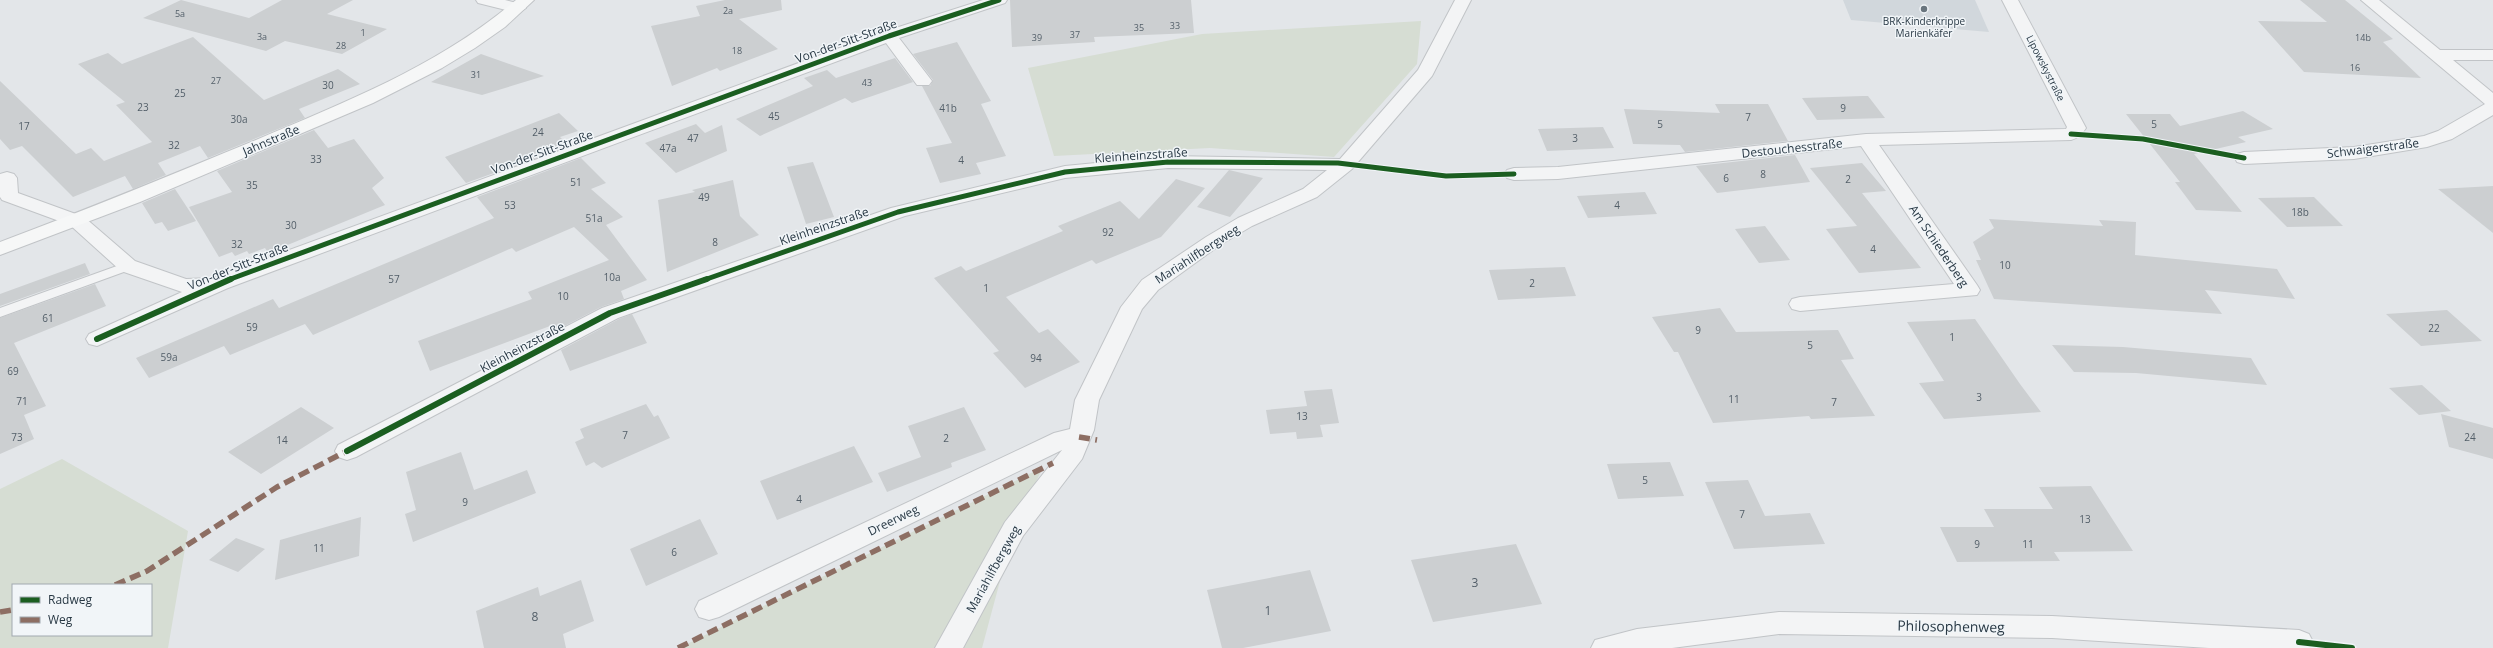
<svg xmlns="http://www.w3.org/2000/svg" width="2493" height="648" viewBox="0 0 2493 648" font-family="'Open Sans',sans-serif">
  <rect width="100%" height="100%" fill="#e3e6e9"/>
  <!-- built -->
  <path fill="#d1d7dc" d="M1843 0H1975L1989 32 1851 20Z"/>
  <!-- green -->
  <path fill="#d6ddd3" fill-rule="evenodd" d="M1421 21 1417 64 1334 157 1210 148 1054 156 1028 68 1202 34Z
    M62 459 188 531 168 648H0V489ZM13 585H151V635H13Z
    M1043 467 1014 529 982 648H679Z"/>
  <!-- building -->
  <path fill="#cccfd1" d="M181 0 249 18 282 0H353L327 14 387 29 342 54 285 41 266 51 143 18Z
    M725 0H781L782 10 739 19 778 49 720 71 717 68 672 86 651 26 700 16 696 6Z
    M1010 0H1191L1194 33 1094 37 1095 42 1012 47Z
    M2300 0H2345L2393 39 2383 42 2421 78 2304 72 2258 21 2327 22Z
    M193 37 264 100 338 69 360 84 299 109 305 118 208 158 200 146 158 163 166 175 133 189 125 176 73 197 22 146 10 150 0 139V81L76 154 91 148 104 161 152 142 116 105 125 102 78 64 108 53 122 64Z
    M957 42 991 101 981 104 1006 156 976 163 981 174 940 183 926 148 952 143 922 86H930L933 80 913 54Z
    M481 54 544 76 482 95 431 82Z
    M895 58 913 82 852 103 845 98 760 136 736 119 813 86 804 78 827 70 836 78Z
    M1863 96H1868L1885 118 1817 120 1802 98Z
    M1715 104H1768L1788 141 1685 152 1680 145 1633 144 1624 109 1720 113Z
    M2243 111 2273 129 2238 137 2246 142 2194 154 2242 212 2196 210 2175 182H2180L2126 114H2170L2180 126Z
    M559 113 578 131 560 137 569 146 466 183 445 157Z
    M696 124 705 133 722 125 727 151 676 173 645 143Z
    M1603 127 1614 148 1547 151 1538 129Z
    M314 130 328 148 354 139 384 178 372 188 385 205 268 253 265 248 249 254 247 251 235 256 232 252 219 257 189 207 232 192 217 171Z
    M1795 155 1810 182 1717 193 1696 166Z
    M581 158 606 183 591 189 623 217 606 225 647 280 621 291 624 299 601 307 553 332 550 326 430 371 418 341 532 299 528 292 609 260 574 227 516 252 512 248 313 335 305 324 230 355 224 346 149 378 136 358 273 299 279 308 494 218 477 197Z
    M813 162 834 217 806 224 787 167Z
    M1862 163 1886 191 1862 193 1921 268 1859 273 1826 229 1857 226 1810 168Z
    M1229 170 1263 178 1230 217 1197 207Z
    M1176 179 1205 188 1161 237 1096 264 1092 260 1006 297 1039 333 1048 329 1080 362 1025 388 993 353 999 351 934 278 961 266 966 271 1063 231 1058 226 1120 201 1139 219Z
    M733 180 740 216 759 235 667 272 658 200 695 192 692 190Z
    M2493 186V233L2438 189Z
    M175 189 196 221 168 231 162 222 155 224 142 203Z
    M1645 192 1657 214 1588 218 1577 196Z
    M2314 197 2343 226 2287 227 2258 198Z
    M1989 219 2103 226 2099 220 2136 222 2135 255 2277 269 2295 299 2205 290 2222 314 1994 299 1976 260H1981L1973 242 1994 228Z
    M1765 226 1790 260 1759 263 1735 229Z
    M85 263 90 274 0 306V294Z
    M1565 267 1576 296 1498 300 1489 270Z
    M95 284 106 306 14 343 46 406 24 415 34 439 0 454V318Z
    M1720 308 1736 332 1838 330 1854 359 1841 360 1875 416 1811 419 1809 416 1713 423 1678 352H1674L1652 317Z
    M2447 310 2482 341 2421 346 2386 314Z
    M632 314 647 343 570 371 561 350 619 319Z
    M1975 319 2020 384 2041 412 1944 419 1919 383 1944 381 1907 322Z
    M2052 345 2123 347 2251 358 2267 385 2136 373 2074 372Z
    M2422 385 2451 411 2419 415 2389 388Z
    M1332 389 1339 423 1320 425 1323 437 1297 439 1296 432 1270 434 1266 410 1307 406 1304 391Z
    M646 404 654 417 658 415 670 438 602 468 594 462 586 466 575 442 584 438 580 429Z
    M301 407 334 428 261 474 228 452Z
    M964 407 986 450 951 463 952 467 887 492 878 473 921 457 908 426Z
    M2441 414 2493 428V459L2449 447Z
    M854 446 873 482 777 520 760 481Z
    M461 452 474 490 527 470 536 493 413 542 405 514 416 510 406 472Z
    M1670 462 1684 496 1618 499 1607 464Z
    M1748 480 1765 516 1810 513 1825 544 1734 549 1705 482Z
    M2091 486 2133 551 2054 552 2060 561 1957 562 1940 527H1994L1984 509H2053L2039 487Z
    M361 517 359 556 275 580 280 540Z
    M700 519 718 554 646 586 630 549Z
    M236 538 265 549 238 572 209 560Z
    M1516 544 1542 604 1433 622 1411 560Z
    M1310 570 1331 631 1243 648H1222L1207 590Z
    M581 580 594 621 563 634 566 648H484L476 611 538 587 540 596Z"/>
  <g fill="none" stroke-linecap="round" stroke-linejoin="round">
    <!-- lane casing -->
    <g stroke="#c1c4c7" stroke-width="2">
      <path id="lane" d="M128 262 134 266 132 269 0 317V308Z"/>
    </g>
    <!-- street casing -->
    <g stroke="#c1c4c7" stroke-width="2">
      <path id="street" d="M476 0H505L524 5 526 8 518 13 478 3Z
        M983 0H1007L1005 3 899 38 932 81 929 85H917L886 43 228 288 97 346 89 344 86 339 89 334 182 292 121 271 70 225 2 200 0 197V174L7 172 14 174 17 178 18 193 84 217 135 261 186 279 213 278 883 32Z
        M1455 0H1471L1432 76 1352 169 1317 197 1252 226 1220 245 1158 290 1142 309 1099 400 1094 430 1082 459 1023 536 963 648H935L1005 522 1062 450 719 617 709 620 699 617 695 609 699 601 1054 433 1070 429 1075 400 1121 307 1142 280 1206 237 1238 218 1303 189 1327 170 1168 168 1065 178 905 216 618 318 356 457 347 460 338 457 335 451 338 445 602 308 891 208 1065 166 1168 156 1340 159 1418 70Z
        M2002 0H2018L2086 128C2082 134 2078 138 2071 140L1879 145 1977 285 1980 290 1977 295 1800 311 1792 309 1789 304 1792 299 1800 297 1954 284 1861 146 1558 179 1514 180 1507 178 1504 174 1507 170 1514 168 1558 167 1866 134 2066 129 2067 127Z
        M2361 0H2379L2440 50H2493V60H2453L2493 93V115L2452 139 2427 147 2354 159 2244 164 2237 162 2235 158 2237 154 2244 152 2354 147 2424 136 2438 131 2485 104Z
        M1779 612 2052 616 2299 630 2309 634 2313 642 2310 648H2209L2052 638 1779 634 1672 648H1591L1595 640 1637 629Z"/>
    </g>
    <!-- secondary casing -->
    <g stroke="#c1c4c7" stroke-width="2">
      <path id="secondary" d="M516 0H534L505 27 475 48 442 68 373 103 140 202 0 255V242C86 210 171 175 256 140 348 101 440 65 516 0Z"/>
    </g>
    <!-- lane -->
    <use href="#lane" fill="#f3f4f5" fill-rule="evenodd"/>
    <!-- street -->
    <use href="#street" fill="#f3f4f5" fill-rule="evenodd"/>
    <!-- secondary -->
    <use href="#secondary" fill="#f6f7f7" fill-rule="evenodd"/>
    <!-- quiet -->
    <path stroke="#8d6e63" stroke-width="5.5" stroke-dasharray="11 5.5" stroke-linecap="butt" d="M1079 437 1097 440
      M115 585 147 571 277 487 347 451
      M0 612 13 610
      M678 648 1053 463"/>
    <!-- cycleway-far1 casing -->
    <g stroke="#f1f5f8" stroke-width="7">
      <path id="cycleway-far1" d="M2071 134 2143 139 2244 158
        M228 280 889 36 999 0
        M704 280 898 212 1065 172 1168 162 1338 163 1446 176 1514 174"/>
    </g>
    <!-- cycleway casing -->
    <g stroke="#f1f5f8" stroke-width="9">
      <path id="cycleway" d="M97 339 231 279
        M347 451 610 313 707 279
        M2299 642 2352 648"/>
    </g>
    <!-- cycleway-far1 -->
    <use href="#cycleway-far1" stroke="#1b5e20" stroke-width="5"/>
    <!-- cycleway -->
    <use href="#cycleway" stroke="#1b5e20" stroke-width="6"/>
  </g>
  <!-- markers -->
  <circle fill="#69757e" stroke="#f1f5f8" stroke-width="1.5" cx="1924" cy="9" r="4"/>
  <g text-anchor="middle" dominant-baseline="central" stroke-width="3" stroke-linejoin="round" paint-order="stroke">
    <!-- far-number labels -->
    <g font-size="9" fill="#525e68">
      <text x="728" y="10">2a</text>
      <text x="180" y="13">5a</text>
      <text x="1175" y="25">33</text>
      <text x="1139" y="27">35</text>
      <text x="363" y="32">1</text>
      <text x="1075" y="34">37</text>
      <text x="262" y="36">3a</text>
      <text x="1037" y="37">39</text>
      <text x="2363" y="37">14b</text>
      <text x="341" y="45">28</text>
      <text x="737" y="50">18</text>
      <text x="2355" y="67">16</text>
      <text x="476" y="74">31</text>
      <text x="216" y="80">27</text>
      <text x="867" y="82">43</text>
    </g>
    <!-- far-poi labels -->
    <g font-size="10" fill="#283844" stroke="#f1f5f8">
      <text x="1924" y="21">BRK-Kinderkrippe<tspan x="1924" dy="12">Marienkäfer</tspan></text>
    </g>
    <!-- far-street labels -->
    <g font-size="10" fill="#283844" stroke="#f1f5f8">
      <text transform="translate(2046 68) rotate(63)">Lipowskystraße</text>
    </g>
    <!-- number labels -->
    <g font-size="10" fill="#525e68">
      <text x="328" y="85">30</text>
      <text x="180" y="93">25</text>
      <text x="143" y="107">23</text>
      <text x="948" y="108">41b</text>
      <text x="1843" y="108">9</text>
      <text x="774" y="116">45</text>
      <text x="1748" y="117">7</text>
      <text x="239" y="119">30a</text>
      <text x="1660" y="124">5</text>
      <text x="2154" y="124">5</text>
      <text x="24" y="126">17</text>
      <text x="538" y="132">24</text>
      <text x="693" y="138">47</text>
      <text x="1575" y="138">3</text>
      <text x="174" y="145">32</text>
      <text x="668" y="148">47a</text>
      <text x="316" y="159">33</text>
      <text x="961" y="160">4</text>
      <text x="1763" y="174">8</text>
      <text x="1726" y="178">6</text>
      <text x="1848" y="179">2</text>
      <text x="576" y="182">51</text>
      <text x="252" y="185">35</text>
      <text x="704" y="197">49</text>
      <text x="510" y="205">53</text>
      <text x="1617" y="205">4</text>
      <text x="2300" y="212">18b</text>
      <text x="594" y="218">51a</text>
      <text x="291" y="225">30</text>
      <text x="1108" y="232">92</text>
      <text x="715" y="242">8</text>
      <text x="237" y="244">32</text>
      <text x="1873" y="249">4</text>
      <text x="2005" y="265">10</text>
      <text x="612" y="277">10a</text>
      <text x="394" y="279">57</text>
      <text x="1532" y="283">2</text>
      <text x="986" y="288">1</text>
      <text x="563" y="296">10</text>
      <text x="48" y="318">61</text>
      <text x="252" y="327">59</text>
      <text x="2434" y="328">22</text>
      <text x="1698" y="330">9</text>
      <text x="1952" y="337">1</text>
      <text x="1810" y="345">5</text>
      <text x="169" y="357">59a</text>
      <text x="1036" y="358">94</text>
      <text x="13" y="371">69</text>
      <text x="1979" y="397">3</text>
      <text x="1734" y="399">11</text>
      <text x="22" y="401">71</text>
      <text x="1834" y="402">7</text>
      <text x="1302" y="416">13</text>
      <text x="625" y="435">7</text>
      <text x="17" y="437">73</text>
      <text x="2470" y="437">24</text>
      <text x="946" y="438">2</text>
      <text x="282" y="440">14</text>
      <text x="1645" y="480">5</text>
      <text x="799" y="499">4</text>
      <text x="465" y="502">9</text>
      <text x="1742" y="514">7</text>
      <text x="2085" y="519">13</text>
      <text x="1977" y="544">9</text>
      <text x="2028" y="544">11</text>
      <text x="319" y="548">11</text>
      <text x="674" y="552">6</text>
    </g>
    <!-- street labels -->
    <g font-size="12" fill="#283844" stroke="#f1f5f8">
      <text transform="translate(846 41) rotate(-20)">Von-der-Sitt-Straße</text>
      <text transform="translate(271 140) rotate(-23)">Jahnstraße</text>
      <text transform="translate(1792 148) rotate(-6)">Destouchesstraße</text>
      <text transform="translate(2373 148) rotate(-7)">Schwaigerstraße</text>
      <text transform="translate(542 152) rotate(-20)">Von-der-Sitt-Straße</text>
      <text transform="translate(1141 155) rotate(-4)">Kleinheinzstraße</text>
      <text transform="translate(824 226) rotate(-19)">Kleinheinzstraße</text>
      <text transform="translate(1939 246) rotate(56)">Am Schiederberg</text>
      <text transform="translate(1197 254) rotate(-33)">Mariahilfbergweg</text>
      <text transform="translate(238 266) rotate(-22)">Von-der-Sitt-Straße</text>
      <text transform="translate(522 347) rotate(-28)">Kleinheinzstraße</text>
      <text transform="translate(893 520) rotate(-26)">Dreerweg</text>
      <text transform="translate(993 569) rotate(-61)">Mariahilfbergweg</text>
    </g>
    <!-- near-number labels -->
    <g font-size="12" fill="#525e68">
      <text x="1475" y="582">3</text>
      <text x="1268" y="610">1</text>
      <text x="535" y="616">8</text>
    </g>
    <!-- near-street labels -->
    <g font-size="14" fill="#283844" stroke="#f1f5f8">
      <text transform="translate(1951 626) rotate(1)">Philosophenweg</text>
    </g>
  </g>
  <!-- legend -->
  <rect x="12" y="584" width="140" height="52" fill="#f1f5f8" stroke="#a1a9b0"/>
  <rect x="20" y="597" width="20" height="6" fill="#1b5e20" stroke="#a1a9b0"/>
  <text x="48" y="604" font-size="12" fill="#283844">Radweg</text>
  <rect x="20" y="617" width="20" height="6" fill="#8d6e63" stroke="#a1a9b0"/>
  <text x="48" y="624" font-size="12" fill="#283844">Weg</text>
</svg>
